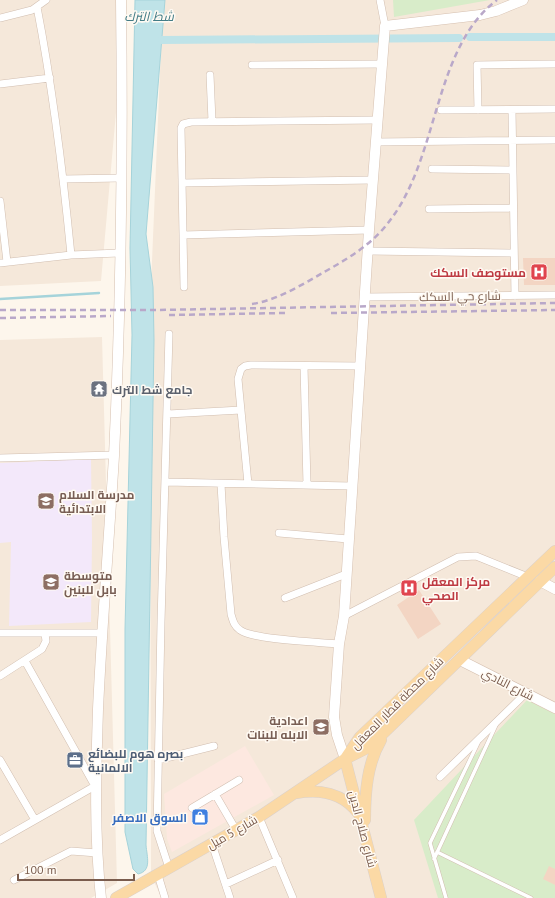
<svg xmlns="http://www.w3.org/2000/svg" width="555" height="898" viewBox="0 0 555 898" font-family="'PT Sans',Cairo,sans-serif">
  <rect width="100%" height="100%" fill="#fdf6ec"/>
  <!-- residential -->
  <path fill="#f5e8da" d="M0 0H126L101 281 0 286Z
    M163 0H555V898H162L151 876 150 309Z
    M102 337 117 883 91 898H0V340Z"/>
  <!-- commercial -->
  <path fill="#fde8e0" d="M245 746 274 795 172 852 167 839 164 794Z"/>
  <!-- education -->
  <path fill="#f3e8fa" d="M91 459 92 539 91 622 9 626 11 542 0 543V463Z"/>
  <!-- green -->
  <path fill="#d8ecc9" d="M393 0H490L394 17Z
    M527 700 555 714V898H438L414 820Z"/>
  <!-- water -->
  <path fill="#bfe3e8" stroke="#a5d3da" d="M135 0H165L146 234 153 287 154 340 146 845C147 857 152 871 138 874L133 869 125 832V629L132 335 130 248Z"/>
  <g fill="none" stroke-linecap="round" stroke-linejoin="round">
    <!-- stream -->
    <path stroke="#a5d3da" stroke-width="2.5" d="M0 299 99 293"/>
    <!-- canal -->
    <path stroke="#bfe3e8" stroke-width="8" d="M470 37H555
      M162 40 459 38"/>
  </g>
  <!-- building -->
  <path fill="#f3d5c3" d="M523 258H555V285H524Z
    M419 590 441 624 418 639 397 605Z
    M549 866 555 869V885L543 879Z"/>
  <g fill="none" stroke-linecap="round" stroke-linejoin="round">
    <!-- lane casing -->
    <g stroke="#d1beb0" stroke-width="4.5">
      <path id="lane" d="M437 852 531 898
        M434 859 496 725
        M446 898 430 843 478 743"/>
    </g>
    <!-- street casing -->
    <g stroke="#d1beb0" stroke-width="8">
      <path id="street" d="M380 0 385 26
        M37 7C53 90 63 172 71 255
        M0 18 32 10 46 0
        M252 65 383 64
        M210 75 212 121
        M0 84 50 78
        M441 110 555 109
        M478 110 477 65 555 64
        M512 110 515 296
        M376 142 555 140
        M432 169 513 170
        M64 179 121 178
        M182 183 373 180
        M0 201 7 262
        M429 209 513 208
        M183 235 369 230
        M368 251 514 253
        M0 263 71 255 119 253
        M184 287 181 128 183 124 191 122 377 120
        M365 297 555 295
        M304 366 307 485
        M168 414 241 410
        M0 458 114 455
        M166 482 351 486
        M221 484 224 537 231 614C233 621 234 626 240 630 253 640 319 642 339 644
        M248 484 238 379 241 369 245 366 251 365 360 366
        M279 533 348 539
        M285 598 346 574
        M344 616 458 557 476 556 528 577
        M0 633H102
        M0 676 42 649 46 641 45 634
        M0 760 35 820
        M158 760 214 746
        M440 777 526 693
        M215 794 236 830
        M192 808 239 780
        M259 817 293 898
        M0 840 95 786 25 661
        M212 844 230 898
        M169 868 157 831 161 622 169 334
        M158 875 165 898
        M14 880 71 851 97 853
        M226 884 278 860"/>
    </g>
    <!-- secondary casing -->
    <g stroke="#d6c0b0" stroke-width="11">
      <path id="secondary" d="M540 581 555 589
        M460 660 555 708
        M345 759 337 735 334 717 339 644 344 616 369 230 385 26 480 15 496 11 523 0
        M101 898C94 835 96 772 98 709 102 624 109 540 114 456 121 305 123 152 121 0"/>
    </g>
    <!-- primary casing -->
    <g stroke="#dad1cd" stroke-width="12">
      <path id="primary" d="M345 759 360 737 555 551
        M345 759 381 898
        M296 793C319 789 343 793 358 813
        M365 820C365 793 367 764 381 740
        M116 898 259 817 345 759 369 747 555 567"/>
    </g>
    <!-- lane -->
    <use href="#lane" stroke="#fff" stroke-width="3.5"/>
    <!-- street -->
    <use href="#street" stroke="#fff" stroke-width="7"/>
    <!-- secondary -->
    <use href="#secondary" stroke="#fff" stroke-width="10"/>
    <!-- primary -->
    <use href="#primary" stroke="#fbd9a5" stroke-width="11"/>
    <!-- rail -->
    <path stroke="#b9a8c9" stroke-width="2.5" stroke-dasharray="6 4" stroke-linecap="butt" d="M252 304C278 300 303 284 326 271 349 258 372 244 388 223 440 158 432 49 497 0
      M0 310H156L555 303
      M331 313 555 310
      M169 315 285 313
      M0 318 111 316"/>
  </g>
  <!-- icons -->
  <defs>
    <g id="hospital-square" transform="scale(0.9)"><rect x="-9" y="-9" width="18" height="18" rx="4" fill="#e0444e" stroke="#fffaf3"/><path d="M-5-5h3v3.5h4V-5h3V5h-3V1.5h-4V5h-3Z" fill="#fff"/></g>
    <g id="temple-square" transform="scale(0.9)"><rect x="-9" y="-9" width="18" height="18" rx="4" fill="#6b7280" stroke="#fffaf3"/><path d="M0-6L5-2H3V0L6.5 2.5H4V6H1.5V3h-3V6H-4V2.5H-6.5L-3 0V-2H-5Z" fill="#fff"/></g>
    <g id="school-square" transform="scale(0.9)"><rect x="-9" y="-9" width="18" height="18" rx="4" fill="#8d6e63" stroke="#fffaf3"/><path d="M0-5L7-2L0 1L-7-2ZM-4 1L0 2.5L4 1V4Q0 6-4 4Z" fill="#fff"/></g>
    <g id="office-square" transform="scale(0.9)"><rect x="-9" y="-9" width="18" height="18" rx="4" fill="#5c6f8a" stroke="#fffaf3"/><path d="M-6-3h4V-5.5h4V-3h4V5H-6ZM-1-4.5V-3h2v-1.5ZM-6 0V1H6V0Z" fill="#fff"/></g>
    <g id="shop-square" transform="scale(0.9)"><rect x="-9" y="-9" width="18" height="18" rx="4" fill="#3f7fe0" stroke="#fffaf3"/><path d="M-5-2.5h2.3a2.7 3.5 0 0 1 5.4 0H5L5.5 6h-11ZM-1.5-2.5h3a1.5 2.3 0 0 0-3 0Z" fill="#fff"/></g>
  </defs>
  <g fill-rule="evenodd">
    <use href="#hospital-square" x="539" y="272"/>
    <use href="#temple-square" x="99" y="389"/>
    <use href="#school-square" x="46" y="501"/>
    <use href="#school-square" x="51" y="582"/>
    <use href="#hospital-square" x="409" y="588"/>
    <use href="#school-square" x="321" y="727"/>
    <use href="#office-square" x="75" y="760"/>
    <use href="#shop-square" x="200" y="817"/>
  </g>
  <g text-anchor="middle" dominant-baseline="central" stroke-width="3" stroke-linejoin="round" paint-order="stroke">
    <!-- health labels -->
    <g font-size="12" font-weight="bold" fill="#be3a42" stroke="#fffaf3" text-anchor="end">
      <text x="526" y="272">مستوصف السكك</text>
      <text x="422" y="581" text-anchor="start">مركز المعقل<tspan x="422" dy="14">الصحي</tspan></text>
    </g>
    <!-- street labels -->
    <g font-size="12" fill="#7a5c4d" stroke="#fffaf3">
      <text transform="translate(460 296) rotate(-1)">شارع حي السكك</text>
      <text transform="translate(508 684) rotate(27)">شارع النادي</text>
      <text transform="translate(397 703) rotate(-45)">شارع محطة قطار المعقل</text>
      <text transform="translate(363 829) rotate(75)">شارع صلاح الدين</text>
      <text transform="translate(232 832) rotate(-30)">شارع 5 ميل</text>
    </g>
    <!-- worship labels -->
    <g font-size="12" font-weight="bold" fill="#5b616d" stroke="#fffaf3" text-anchor="start">
      <text x="112" y="389">جامع شط الترك</text>
    </g>
    <!-- education labels -->
    <g font-size="12" font-weight="bold" fill="#785e54" stroke="#fffaf3" text-anchor="start">
      <text x="59" y="494">مدرسة السلام<tspan x="59" dy="14">الابتدائية</tspan></text>
      <text x="64" y="575">متوسطة<tspan x="64" dy="14">بابل للبنين</tspan></text>
      <text x="308" y="720" text-anchor="end">اعدادية<tspan x="308" dy="14">الابله للبنات</tspan></text>
    </g>
    <!-- service labels -->
    <g font-size="12" font-weight="bold" fill="#4e5e75" stroke="#fffaf3" text-anchor="start">
      <text x="88" y="753">بصره هوم للبضائع<tspan x="88" dy="14">الالمانية</tspan></text>
    </g>
    <!-- shop labels -->
    <g font-size="12" font-weight="bold" fill="#366cbe" stroke="#fffaf3" text-anchor="end">
      <text x="187" y="817">السوق الاصفر</text>
    </g>
    <!-- water labels -->
    <g font-size="13" font-style="italic" fill="#437c86" stroke="#fffaf3">
      <text x="149" y="16">شط الترك</text>
    </g>
  </g>
  <!-- scale -->
  <path d="M18 874v6h116v-6" fill="none" stroke="#7a5c4d" stroke-width="2"/>
  <text x="24" y="874" font-size="12" fill="#7a5c4d" stroke="#fffaf3" stroke-width="3" paint-order="stroke">100 m</text>
</svg>
